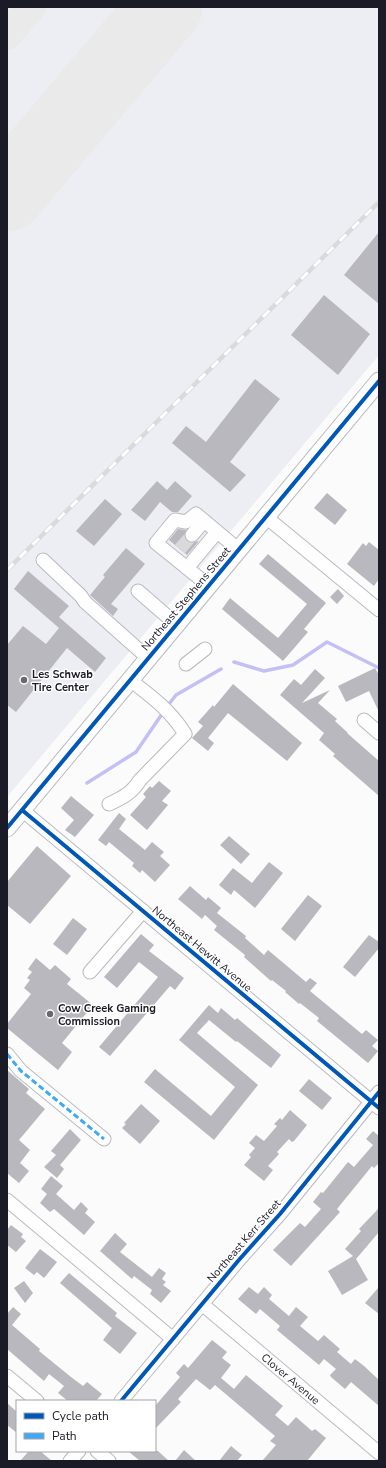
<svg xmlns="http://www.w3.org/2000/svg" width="386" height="1468" viewBox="0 0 386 1468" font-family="'Nunito Sans',sans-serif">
  <rect width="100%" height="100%" fill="#fbfbfb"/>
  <!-- built -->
  <path fill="#edeef3" d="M7 7H379V202L341 240 379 203V355L7 797Z"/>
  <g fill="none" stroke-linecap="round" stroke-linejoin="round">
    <!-- stream -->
    <path stroke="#c3c0f7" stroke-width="3.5" d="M234 662 264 671 293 665 327 642 379 668
      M169 704 176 695 221 669
      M87 783 136 752 162 714"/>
    <!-- taxiway -->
    <path stroke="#eaeaea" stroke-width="30" d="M7 35 31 7"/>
    <!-- runway -->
    <path stroke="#eaeaea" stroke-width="75" d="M7 194 165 7"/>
  </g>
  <!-- building -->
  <path fill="#b8b8be" d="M379 232V304L344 275Z
    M324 295 370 334 338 375 291 335Z
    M255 379 280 399 230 462 246 475 230 492 172 443 186 426 206 442Z
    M157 481 167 490 175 481 192 496 178 512H172L160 502 145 521 131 510Z
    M327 493 347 510 335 525 314 508Z
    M105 499 122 514 94 546 76 531Z
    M178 529 186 530 184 537 187 541 191 543 199 541 187 555 169 540Z
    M369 542 379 550V579L374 586 347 564 363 543 366 546Z
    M126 548 145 564 111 604 118 609 113 616 90 595 105 577 103 575Z
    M268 554 326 603 304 629 308 632 283 661 222 609 230 598 278 638 307 604 259 564Z
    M28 571 69 606 59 617 106 658 95 672 67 648 16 712 7 705V645L23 626 46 644 59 628 14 589Z
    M338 589 344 596 337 604 330 597Z
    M375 668 379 675V712L369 691 346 702 338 686Z
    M315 669 325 678 302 703 330 690 318 703 337 719 335 721 348 733H347L379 761V796L333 756 335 754 319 740 324 733 280 695 294 679 301 685Z
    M233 684 302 743 287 761 228 713 208 738 214 743 208 751 192 738 203 726 198 722 213 705 214 707Z
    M159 781 171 791 162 801 168 805 147 830 130 815 146 797 143 794 150 786 152 788Z
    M71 796 94 815 75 837 65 830 74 820 61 808Z
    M119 813 126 819 119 829 145 850 152 842 164 852 160 856 170 865 155 882 142 870 140 873 132 866 134 863 109 842 106 846 98 840Z
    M229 836 250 854 241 864 220 845Z
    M37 846 71 876 30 924 7 905V882Z
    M269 862 283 873 255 908 234 890 231 895 219 885 233 868 252 883Z
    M190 886 206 900 208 897 221 908 217 913 246 936 245 938 264 955 268 950 306 982 310 978 317 983 310 991 362 1034 366 1030 378 1040 372 1046 378 1051 368 1063 317 1021 319 1018 300 1003 299 1004 285 992 286 991 272 980 271 981 244 957 245 955 214 930 217 926 205 915 202 919 178 899Z
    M308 895 322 906 295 941 281 929Z
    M73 918 87 929 67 955 53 944Z
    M141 934 154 945 149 951 184 978 175 990 170 986 110 1056 99 1047 158 977 139 962 117 988 104 977Z
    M369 935 379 942V948L355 977 343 967Z
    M36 958 50 970 55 965 71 979 67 984 93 1005 62 1043 72 1052 58 1070 7 1028V1024L31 994 24 988 30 980 27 978 32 972 28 969Z
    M209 1005 218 1013 221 1008 235 1020 237 1018 281 1055 271 1068 237 1041 236 1042 209 1020 197 1033 258 1085 214 1140 144 1082 155 1069 211 1116 235 1087 179 1040Z
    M7 1070 29 1089 26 1093 45 1109 19 1140 30 1150 20 1163 29 1171 19 1183 7 1173Z
    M309 1079 332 1098 322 1110 299 1091Z
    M141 1104 160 1121 140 1144 122 1128 126 1124 124 1123Z
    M290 1110 307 1125 294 1141 292 1142 289 1139 277 1152 279 1154 268 1166 273 1170 264 1181 244 1165 251 1157 249 1155 255 1148 249 1143 256 1135 264 1141 277 1126 274 1124 280 1118 282 1120Z
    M70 1129 81 1140 60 1165 64 1169 57 1178 44 1167 56 1155 51 1151Z
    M373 1131 379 1136V1163L374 1168 372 1166 337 1209 340 1212 291 1266 273 1250 300 1223 305 1227 321 1209 313 1202 321 1192 323 1193 348 1162 354 1167 373 1145 366 1139Z
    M51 1176 63 1186 56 1194 74 1210 81 1202 88 1209 85 1213 95 1222 84 1235 54 1209 50 1212 40 1203 47 1194 41 1189Z
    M379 1208V1232L356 1259 368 1280 342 1295 328 1271 353 1256 345 1249 361 1231 359 1229Z
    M11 1225 23 1234 21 1237 26 1241 16 1252 7 1245V1230Z
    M115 1233 127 1244 120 1252 152 1277 159 1268 166 1273 162 1279 166 1282 163 1285 171 1291 161 1303 150 1294 152 1290 134 1276 132 1279 100 1251Z
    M40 1249 57 1262 44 1278 37 1272 34 1275 25 1268Z
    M69 1273 117 1313 115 1316 137 1333 120 1354 103 1340 112 1328 60 1283Z
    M24 1281 33 1293 25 1303 14 1288Z
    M249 1287 258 1294 264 1287 272 1295 269 1299 289 1316 296 1307 308 1317 300 1326 318 1341 324 1335 340 1349 337 1352 351 1364 355 1359 364 1366 379 1380V1406L351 1382 345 1389 331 1377 330 1375 336 1369 324 1359 319 1365 277 1330 280 1326 260 1309 256 1314 238 1299Z
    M379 1287V1314L365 1303Z
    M13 1307 21 1314 12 1325 40 1349 39 1351 71 1377 83 1386 87 1382 102 1394 96 1401H68L58 1393 64 1386 49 1374 44 1381 7 1349V1314Z
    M212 1340 227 1352 222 1358 231 1365 221 1378 234 1389 246 1375 283 1406 275 1415 288 1426 296 1417 312 1431 315 1429 326 1438 307 1461H262L276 1445 270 1441 275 1436 215 1385 210 1390 196 1379 178 1399 181 1402 155 1429V1406L180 1377 176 1373 184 1364 188 1368Z
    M7 1403 17 1412V1433L7 1425Z
    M231 1446 242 1455 237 1461H219Z
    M184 1450 196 1461H175Z
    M29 1451H40L52 1461H20Z
    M128 1451H158L169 1461H140Z"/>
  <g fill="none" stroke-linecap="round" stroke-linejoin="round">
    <!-- minor-tunnel -->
    <path stroke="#d9d9db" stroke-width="13" stroke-dasharray="13 6" stroke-linecap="butt" d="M180 549 192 535"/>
    <!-- minor casing -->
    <g stroke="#babac0" stroke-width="15">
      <g id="minor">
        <path d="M266 517 379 610"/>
        <path d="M192 535 204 521"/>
        <path d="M43 560 81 596 85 602 148 658"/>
        <path d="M187 568 156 543 175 520 186 522 196 514 239 550"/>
        <path d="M209 586 187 568 217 532"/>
        <path d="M138 591 176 624"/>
        <path d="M186 664 205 649"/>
        <path d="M364 720 379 733"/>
        <path d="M109 804C122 798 132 793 140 780L185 734C171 711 151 696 130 680"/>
        <path d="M22 810 379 1108"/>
        <path d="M90 972 143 911"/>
        <path d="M7 1054 21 1071 104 1139"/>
        <path d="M7 1200 173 1339"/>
        <path id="s1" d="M202 1304 379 1453"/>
        <path d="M7 1376 37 1401"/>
        <path d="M121 1401 238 1261 280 1214 379 1092"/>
        <path d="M97 1451 109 1461"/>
        <path d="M70 1461 79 1451"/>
      </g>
    </g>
    <!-- major casing -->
    <g stroke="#babac0" stroke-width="19">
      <path id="major" d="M7 828 379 381"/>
    </g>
    <!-- minor -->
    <use href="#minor" stroke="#fefefe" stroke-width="13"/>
    <!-- major -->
    <use href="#major" stroke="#fefefe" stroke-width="17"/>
    <!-- rail casing -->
    <g stroke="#dadada" stroke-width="4.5">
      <path id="rail" d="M7 570 379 202"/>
    </g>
    <!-- rail -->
    <use href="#rail" stroke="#fff" stroke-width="3" stroke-dasharray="9" stroke-linecap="butt"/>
    <!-- quiet -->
    <path stroke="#3fa9f5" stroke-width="3" stroke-dasharray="6 3" stroke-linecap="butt" d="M7 1054 21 1071 104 1139"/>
    <!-- cycleway casing -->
    <g stroke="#fff" stroke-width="6">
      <path id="cycleway" d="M22 810 379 1108
        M7 828 379 381
        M121 1401 238 1261 280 1214 379 1092"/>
    </g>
    <!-- cycleway -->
    <use href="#cycleway" stroke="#0057b8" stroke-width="4"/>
  </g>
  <!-- markers -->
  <g fill="#696971" stroke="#fff" stroke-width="1.5">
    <circle cx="24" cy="680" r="4"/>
    <circle cx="50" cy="1014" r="4"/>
  </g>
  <g text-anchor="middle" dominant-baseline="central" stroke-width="3" stroke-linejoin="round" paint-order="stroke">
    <!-- street labels -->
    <g font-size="11" fill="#1b1a27" stroke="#fff">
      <text transform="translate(186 599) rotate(-50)">Northeast Stephens Street</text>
      <text transform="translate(202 949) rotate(40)">Northeast Hewitt Avenue</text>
      <text transform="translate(244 1241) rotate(-49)">Northeast Kerr Street</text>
      <text stroke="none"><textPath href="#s1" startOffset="116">Clover Avenue</textPath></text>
    </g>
    <!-- poi labels -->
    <g font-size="11" font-weight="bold" fill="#1b1a27" stroke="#fff" text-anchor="start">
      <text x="32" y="674">Les Schwab<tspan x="32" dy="13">Tire Center</tspan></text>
      <text x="58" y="1008">Cow Creek Gaming<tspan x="58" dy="13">Commission</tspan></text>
    </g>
  </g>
  <!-- border -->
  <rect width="386" height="1468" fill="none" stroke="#1b1a27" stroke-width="16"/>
  <!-- legend -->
  <rect x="16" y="1400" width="140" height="52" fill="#ffffff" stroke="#a4a3a9"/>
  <rect x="24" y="1413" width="20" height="6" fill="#0057b8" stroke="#a4a3a9"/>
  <text x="52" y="1420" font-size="12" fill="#1b1a27">Cycle path</text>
  <rect x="24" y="1433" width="20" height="6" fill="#3fa9f5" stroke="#a4a3a9"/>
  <text x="52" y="1440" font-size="12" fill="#1b1a27">Path</text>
</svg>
